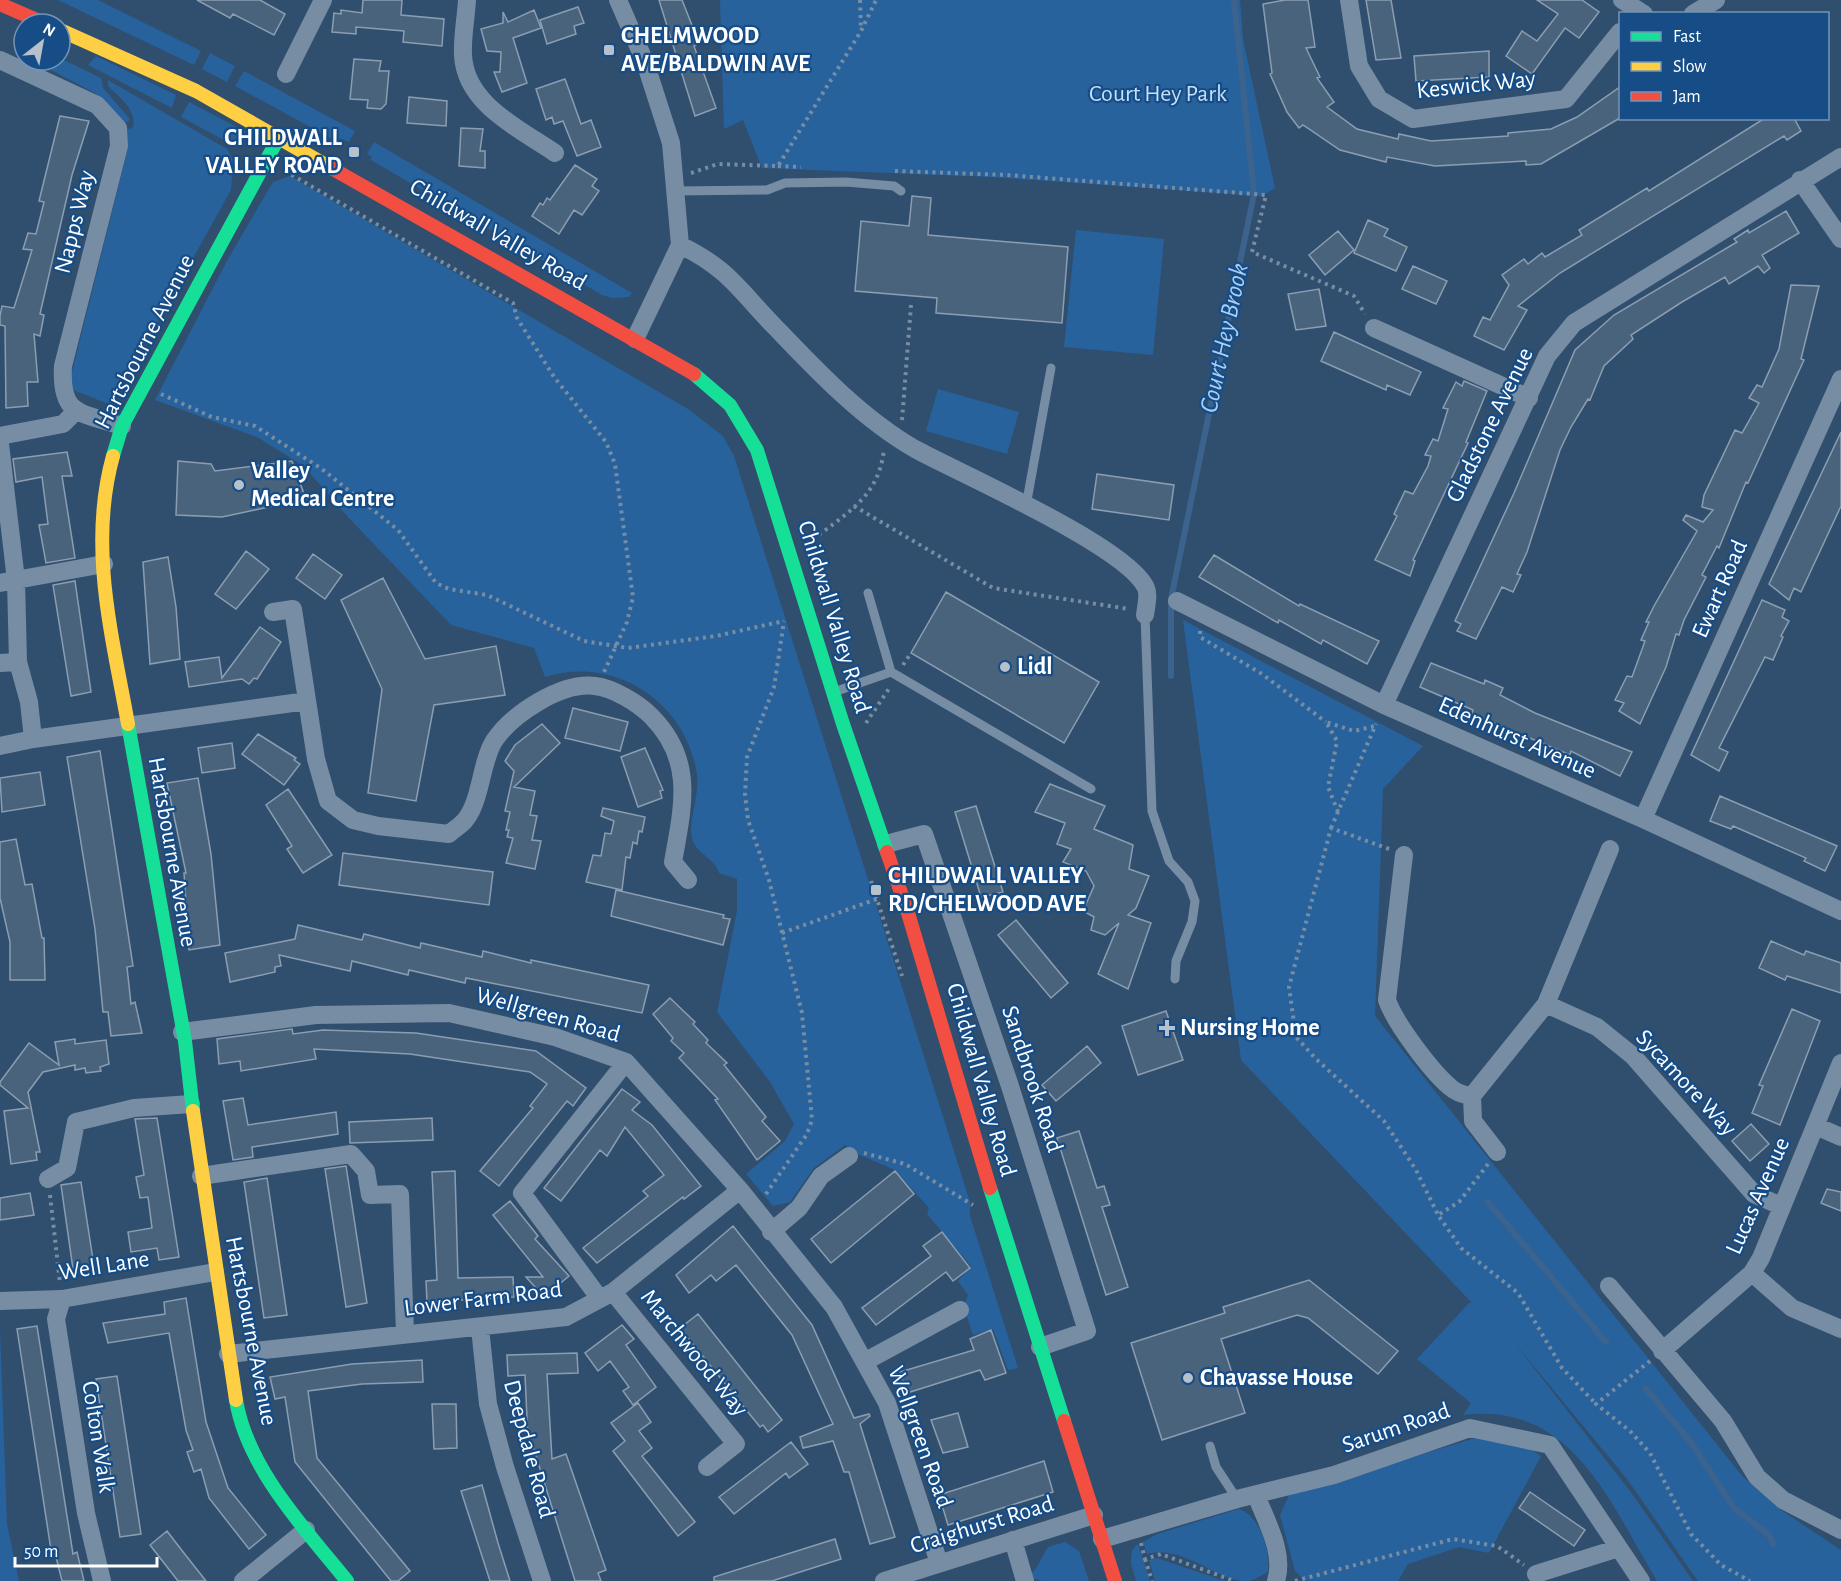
<svg xmlns="http://www.w3.org/2000/svg" width="1841" height="1581" viewBox="0 0 1841 1581" font-family="'Alegreya Sans',sans-serif">
  <rect width="100%" height="100%" fill="#304e6e"/>
  <!-- green -->
  <path fill="#28629d" d="M58 0H98L201 51 194 65Z
    M720 0H1240L1243 39 1275 188 1262 196 992 177 762 168 743 120 724 129Z
    M210 53 235 66 227 82 202 69Z
    M96 56 176 95 172 108 88 65Z
    M60 58 101 78 103 88 129 118V121L125 123 95 93 32 60Z
    M244 71 355 131 349 142 339 138 336 141 235 86Z
    M108 80 227 149 233 160 231 190 111 405 68 388 128 148 127 129 133 128C137 109 120 98 108 86Z
    M189 102 246 132 237 147 181 117Z
    M374 142 632 293 629 297 612 298 602 295 371 160 372 157 367 154Z
    M290 176 688 409 723 436 734 456 970 1202V1216L1018 1368 1008 1370 993 1329 973 1335 964 1307 968 1295 958 1281 971 1266 927 1214 929 1208 895 1170 860 1155 845 1145 814 1168 790 1202 773 1206 746 1174 785 1141 794 1124 770 1082 717 1012 737 911V879L719 873C715 858 695 853 692 838 688 820 700 794 697 774 686 702 615 655 545 677L534 648 451 625 347 516 309 472 294 460 257 437 155 400 228 259 273 182Z
    M1076 230 1164 239 1153 355 1064 347Z
    M938 389 1019 412 1007 454 926 431Z
    M1183 620 1423 746 1383 789 1375 1016 1743 1477 1781 1510 1841 1550V1581H1698L1627 1479 1512 1340 1630 1491 1693 1581H1657C1610 1503 1572 1401 1463 1415L1471 1403 1417 1359 1469 1303H1472L1241 1060Z
    M0 1328 7 1524 19 1581H0Z
    M1475 1438 1526 1446 1541 1456 1489 1553 1459 1547 1408 1564 1398 1581H1309L1303 1579 1295 1571 1280 1515 1289 1495Z
    M1239 1509C1261 1517 1270 1550 1268 1572 1261 1575 1254 1581 1246 1581 1216 1581 1183 1544 1147 1554L1143 1542 1157 1534Z
    M1065 1542 1079 1551 1089 1581H1042L1033 1578 1031 1573 1035 1570 1048 1547Z
    M1138 1544 1150 1581H1136L1131 1563 1132 1550Z
    M1157 1558 1225 1581H1155L1149 1560Z"/>
  <g fill="none" stroke-linecap="round" stroke-linejoin="round">
    <!-- stream -->
    <path stroke="#3c638d" stroke-width="6" d="M1171 676V599L1254 194 1234 0
      M1488 1202 1606 1342
      M1646 1389 1690 1441 1734 1508 1769 1535 1773 1544"/>
  </g>
  <!-- building -->
  <path fill="#4a637d" stroke="#8b9eb1" stroke-width="1.5" d="M197 0H260L285 14 274 35 233 14 230 18Z
    M363 0H402L401 15 444 19 442 46 403 42 404 31 356 27V34L332 32 334 13 341 14V10L362 13Z
    M659 0H682L699 43 694 46 716 108 695 116Z
    M1285 0H1308L1315 47 1306 48 1320 77 1317 78 1334 102 1327 107 1357 129 1398 139 1399 134 1431 141 1508 136V133L1551 129 1577 117 1620 87V118L1541 164 1526 165V161L1435 166 1387 157 1386 162 1340 150 1303 125 1299 128 1287 112 1270 74 1272 73 1263 4Z
    M1366 0H1391L1401 58 1376 60Z
    M1537 0H1582L1599 12 1579 38 1565 28 1532 74 1506 56 1522 31 1537 41 1558 14Z
    M578 7 584 23 574 26 576 34 547 44 540 20Z
    M534 10 541 28 513 38 527 83 502 92 494 72H500L501 52 487 51 481 29 503 23V12L508 22Z
    M1489 51V77L1416 81 1414 56Z
    M354 59 381 61 379 71H389L386 104 381 109 367 108 368 100 350 99Z
    M565 79 581 124 591 120 601 147 577 156 563 121 554 124 552 117 546 120 536 89Z
    M409 97 447 101 446 126 407 123Z
    M60 116 89 121 72 175 40 314 44 315 40 336 34 334 38 382H27L28 406 6 408 5 326 0 325V316L2 306 14 308 32 250 23 249 28 233 36 234 44 202 39 201Z
    M1765 118H1794L1801 131 1787 140 1784 136 1560 273 1518 306 1527 310 1504 350 1474 336 1483 317 1490 320 1509 285 1502 275 1524 259 1528 264 1542 253 1545 257 1582 235 1579 230 1647 188 1649 191Z
    M461 128 483 129 480 151H485V168L459 166Z
    M575 165 597 179 592 186 599 191 582 215 574 210 559 234 532 216 540 203 543 205 547 198 550 200Z
    M912 196 931 198 928 235 1068 247 1062 323 936 313 937 298 855 291 861 221 909 226Z
    M1786 211 1799 233 1762 255 1770 268 1764 273 1758 266 1729 284 1725 277 1682 302 1631 335 1633 339 1604 366 1590 400 1588 399 1571 427 1560 450 1527 552 1517 574 1521 575 1513 592 1502 587 1476 639 1457 631 1461 624 1455 621 1514 493 1575 350 1614 315 1737 242 1734 239 1748 230 1749 233Z
    M1368 220 1388 229 1384 236 1407 247 1396 271 1354 253Z
    M1338 231 1354 250 1325 275 1309 255Z
    M1413 266 1447 281 1436 304 1402 289Z
    M1791 285 1819 286 1801 359 1804 360 1748 483 1746 482 1719 548 1717 546 1702 575 1706 577 1684 620 1679 635 1676 634 1666 667 1640 724 1619 711 1624 703 1615 700 1627 676 1632 677 1645 641 1641 640 1649 622H1646L1654 606 1697 531 1683 520 1686 515 1703 522 1713 510 1702 507 1704 495 1735 430 1742 433 1759 403 1749 398 1757 385 1762 387 1779 349Z
    M1319 289 1326 326 1296 330 1288 294Z
    M1334 332 1421 372 1410 395 1387 385 1386 390 1321 361Z
    M1464 381 1487 391 1466 442 1468 443 1413 560 1415 561 1410 576 1375 560 1397 516 1394 514 1405 491 1413 494 1428 466 1431 456 1425 455 1433 439 1438 441 1448 409 1443 408 1456 382 1462 386Z
    M1841 432V506L1801 592 1794 588 1789 600 1769 584Z
    M67 452 72 476H62L75 558 46 563 39 525 48 524 42 477 16 482 13 459Z
    M178 461 211 464 215 471 292 461 306 499 222 517 176 515Z
    M1097 474 1174 485 1169 520 1092 509Z
    M246 551 269 569 236 609 215 594Z
    M313 554 342 575 325 599 296 578Z
    M1214 555 1299 606 1300 604 1379 641 1367 664 1323 640 1321 644 1279 620 1278 623 1199 577Z
    M168 557 176 607 180 659 150 664 143 562Z
    M383 578 425 659 496 646 505 695 434 705 416 801 368 793 382 689 341 600Z
    M75 581 91 692 71 696 53 585Z
    M946 592 1099 682 1064 743 911 653Z
    M1762 600 1785 610 1782 617 1789 621 1781 636 1783 637 1773 660 1765 657 1719 748 1728 752 1719 771 1691 755Z
    M260 627 281 642 257 679 254 678 249 684 242 679 189 687 185 662 219 657 222 678Z
    M1431 663 1484 684 1485 680 1503 688 1500 695 1535 713 1632 752 1620 776 1571 751 1570 755 1487 720 1486 722 1471 716 1473 710 1420 687Z
    M573 708 628 722 620 751 565 738Z
    M542 724 560 743 514 787 535 791 530 815 537 816 532 840 541 841 535 869 506 863 513 838 507 837 509 830H506L510 812 505 811 514 771 505 761 515 745Z
    M258 734 296 758 294 760 300 764 284 785 242 754Z
    M232 743 235 768 202 773 198 748Z
    M645 748 663 790 660 791 662 798 638 807 621 757Z
    M100 751 133 966 127 967 131 1004 135 1002 142 1033 111 1036 108 1012H103L95 929 67 757Z
    M40 772 45 805 2 812 0 778Z
    M198 778 211 854 220 945 189 950 184 873H186L167 783Z
    M1050 784 1105 806 1094 829 1133 845 1129 869 1149 876 1136 908 1128 915 1151 923 1128 989 1098 974 1119 923 1105 935 1091 930 1094 917 1083 911 1094 886 1086 871 1063 862 1071 849 1057 844 1065 823 1035 812Z
    M288 789 332 855 303 873 287 849 292 846 266 805Z
    M1720 796 1837 846 1825 871 1804 861 1806 858 1733 826 1731 829 1710 821Z
    M976 806 1003 892 981 897 955 812Z
    M603 808 645 817 642 832 639 831 637 844 633 842 630 858 626 857 622 890 586 882 593 855 601 856 605 833 611 834 614 821 601 816Z
    M16 839 25 885 32 884 42 938H44L45 980H10V942L0 898V842Z
    M343 853 493 872 489 905 339 885Z
    M616 890 724 915 723 918 730 919 723 945 611 916Z
    M1016 920 1068 983 1051 998 998 935Z
    M298 925 362 940 364 934 420 948 421 943 482 957 483 951 531 963V960L649 985 642 1013 466 978 465 983 409 970 408 975 352 961 350 971 279 955 281 966 275 967V972L230 982 225 953 295 939Z
    M1771 941 1804 955 1806 951 1841 963V993L1787 976 1785 980 1759 968Z
    M670 998 695 1022 693 1024 708 1040 706 1043 727 1063 724 1065 766 1117 762 1121 780 1141 757 1160 715 1100 718 1099 679 1058 684 1053 671 1041 673 1038 653 1014Z
    M1792 1009 1820 1021 1780 1125 1752 1113 1763 1086 1759 1085Z
    M1166 1011 1183 1060 1138 1075 1122 1026Z
    M292 1029 293 1034 323 1030 416 1033 536 1051 586 1088 573 1106 567 1101 499 1186 480 1171 533 1108 530 1106 547 1084 530 1072 410 1054 314 1049 316 1059 241 1071 240 1061 219 1064 217 1039Z
    M75 1039V1044L106 1040 109 1064 100 1067 101 1071 86 1073 85 1068 75 1070V1065L43 1072 28 1092 40 1152H36L37 1160 11 1164 4 1111 28 1108 0 1085V1082L29 1043 59 1065 55 1042Z
    M1087 1046 1101 1063 1056 1101 1042 1085Z
    M622 1089 640 1102 632 1110 652 1125 701 1186 684 1199 683 1197 597 1263 583 1248 648 1196 643 1191 664 1175 625 1127 607 1156 600 1150 561 1201 544 1188Z
    M243 1098 248 1125 336 1112 338 1134 252 1147 253 1157 233 1160 223 1101Z
    M157 1118 179 1257 159 1260 157 1248 131 1252 128 1232 152 1228 148 1197 140 1198 136 1177 144 1175 135 1119Z
    M432 1118 433 1140 350 1143 349 1122Z
    M1751 1124 1769 1144 1750 1161 1732 1141Z
    M1079 1131 1097 1188 1104 1186 1110 1205 1102 1207 1128 1287 1106 1295 1057 1138Z
    M346 1166 367 1303 346 1307 325 1169Z
    M455 1171 458 1278 513 1277 514 1297 427 1302 426 1281 437 1280 432 1172Z
    M895 1171 914 1194 831 1263 811 1239Z
    M267 1178 287 1315 264 1318 244 1182Z
    M81 1182 94 1266 73 1269 61 1185Z
    M1827 1189 1841 1192V1211L1821 1203Z
    M30 1193 34 1215 0 1220V1198Z
    M510 1201 538 1236 535 1239 569 1276 544 1297 526 1277H543L493 1215Z
    M733 1226 812 1325 854 1418 869 1414 870 1416 860 1424 895 1537 870 1544 849 1472H844L833 1441 803 1448 800 1437 833 1424 792 1335 736 1265 716 1281 711 1275 689 1293 676 1275Z
    M942 1232 970 1268 953 1281 946 1272 876 1325 862 1308 931 1256 923 1246Z
    M1309 1280 1398 1351 1378 1374 1308 1318 1297 1315 1221 1339 1245 1413 1162 1440 1131 1343 1225 1313 1223 1307Z
    M186 1298 206 1422 228 1488 266 1535 249 1549 209 1498 201 1469 194 1472 187 1452 193 1450 186 1430 169 1333 108 1343 103 1323 165 1314 164 1302Z
    M698 1314 782 1420 768 1432 763 1425 760 1427 680 1328Z
    M622 1325 634 1339 626 1345 656 1387 633 1405 623 1391 629 1387 610 1361 598 1371 585 1353Z
    M37 1326 73 1554 77 1552 84 1581H62L54 1549 51 1550 17 1329Z
    M991 1330 1006 1373 985 1380 980 1370 907 1393 900 1372 974 1350 970 1339Z
    M577 1353 578 1373 547 1374 552 1459 566 1454 606 1570 598 1573 601 1581H575L531 1440H528L525 1375 508 1376 507 1355Z
    M422 1360 423 1382 362 1384 308 1391 317 1458 410 1571 398 1581H391L295 1462 285 1397 275 1399 270 1377 352 1364Z
    M117 1376 141 1534 120 1537 96 1379Z
    M638 1403 651 1422 639 1431 652 1448 642 1456 695 1522 678 1536 613 1451 625 1441 611 1423Z
    M432 1404H456L457 1448 434 1449Z
    M958 1413 968 1447 943 1453 931 1420Z
    M791 1442 808 1464 789 1478 786 1473 734 1514 719 1497Z
    M1044 1461 1053 1492 948 1525 939 1495Z
    M482 1485 498 1543 510 1581H490L461 1491Z
    M1530 1492 1585 1530 1574 1546 1519 1508Z
    M167 1531 180 1548 206 1581H178L150 1545Z
    M835 1539 841 1559 772 1581H714V1577Z"/>
  <g fill="none" stroke-linecap="round" stroke-linejoin="round">
    <!-- path -->
    <path stroke="#778da3" stroke-width="4" stroke-dasharray="3 4.5" stroke-linecap="butt" d="M860 0 861 30
      M778 166 801 167
      M285 171 513 303 517 318 554 377 606 442 615 464 633 597 627 622 604 672
      M895 171 1007 175 1266 195 1252 252 1354 296 1365 314
      M691 173 718 164 778 166 861 31 876 0
      M161 394 212 417 255 426 322 469 398 530 436 583 449 589 487 595 584 641 628 648 716 636 784 621
      M902 420 911 305
      M854 506 993 588 1129 609
      M807 544C843 515 879 499 884 449
      M1200 631V637L1262 674 1326 722
      M903 665 911 653
      M866 723 890 687
      M1338 812 1328 787 1337 741 1326 722 1354 731 1375 726
      M1331 828 1376 724
      M1389 849 1331 828 1289 987 1296 1037 1316 1059 1384 1121 1416 1170 1438 1215
      M871 881 902 976
      M782 933 877 899
      M864 1153 905 1164 973 1205
      M1488 1164 1459 1202 1438 1215 1461 1248 1518 1293 1562 1368 1596 1404
      M766 1194 807 1134 812 1120 802 1013 769 880 748 820 745 794 747 757 774 687 784 621
      M50 1195 60 1283
      M1650 1361 1596 1404 1630 1431 1650 1453 1691 1534 1721 1565 1750 1581
      M1141 1543 1145 1559 1161 1554 1234 1581
      M1145 1559 1152 1581
      M1295 1581 1453 1539 1497 1546 1524 1565"/>
    <!-- lane -->
    <path stroke="#778da3" stroke-width="9" d="M675 191 767 190 785 183 846 182 894 186 901 191
      M1026 506 1051 368
      M868 593 891 672
      M1145 615 1152 811 1169 861 1188 882 1195 901 1192 922 1176 961 1175 979
      M834 692 891 672 1091 789
      M1210 1446 1216 1467 1237 1499"/>
    <!-- street -->
    <path stroke="#778da3" stroke-width="18" d="M467 0C466 18 462 38 463 55 465 104 520 129 555 153
      M618 0 645 62 671 143 680 245 635 339
      M1349 0 1359 66 1379 99 1413 119 1566 99 1620 32
      M1622 0 1644 14
      M1693 14 1716 0
      M0 60 97 105 118 128 119 146 63 366C60 417 81 412 122 426
      M286 74 323 0
      M1800 180 1841 239
      M680 245C730 269 741 293 778 330 819 373 863 419 915 449 961 474 1128 547 1146 588 1149 595 1146 607 1145 615
      M1374 328 1529 398
      M0 436 63 424 77 410
      M0 444 16 580 18 662
      M0 583 104 564
      M1177 601 1384 705 1643 819 1841 911
      M273 612 293 609 316 759 328 801 353 820 378 826 449 834C454 829 462 825 466 819 481 800 481 762 494 741 512 714 561 682 595 686 613 688 638 703 651 716 695 760 683 806 673 862L688 880
      M0 663 18 662 29 702 33 739
      M1384 705 1547 356 1574 323 1841 157
      M0 746 33 739 307 701
      M1643 819 1841 379
      M886 844 924 834 1009 1083 1087 1331 1040 1347
      M1404 855 1387 1000C1395 1023 1431 1071 1450 1087 1456 1093 1464 1095 1472 1096L1546 1004 1610 849
      M1546 1004 1597 1027 1633 1056 1754 1194 1781 1206
      M182 1032 316 1015 449 1013 555 1037 626 1062 740 1190 834 1307 887 1403 939 1563
      M1472 1096 1473 1121 1497 1152
      M1816 1126 1841 1137
      M201 1176 351 1154 366 1171 370 1195 400 1194 405 1333
      M48 1179 67 1168 76 1122 134 1108 191 1104
      M771 1232 799 1208 821 1176 849 1156
      M1752 1273 1792 1308 1841 1329
      M1609 1286 1723 1421 1757 1477 1783 1500 1841 1530
      M613 1292 736 1444 707 1467
      M62 1299 56 1319 86 1513 102 1581
      M600 1299 522 1193 626 1062
      M0 1301 62 1299 215 1272
      M480 1328 488 1404 505 1467 542 1581
      M1662 1351 1752 1273 1761 1258 1841 1063
      M228 1354 566 1317 613 1292 740 1190
      M866 1361 960 1310
      M1256 1495C1266 1521 1285 1553 1276 1581
      M1102 1539 1237 1499 1334 1475 1470 1428 1550 1445 1641 1581
      M1013 1540 1025 1581
      M1536 1574 1619 1548
      M243 1581 306 1530
      M884 1581 1094 1515"/>
    <!-- fast -->
    <path stroke="#16e098" stroke-width="14" d="M694 374 730 405 757 450 843 724 887 852
      M113 456 122 426 279 137
      M128 724 185 1041 193 1111
      M990 1188 1064 1421
      M236 1400C247 1468 305 1529 347 1581"/>
    <!-- slow -->
    <path stroke="#ffcf43" stroke-width="14" d="M60 30 196 91 333 169
      M113 456C88 546 112 635 128 724
      M193 1111 236 1400"/>
    <!-- jam -->
    <path stroke="#f24e42" stroke-width="14" d="M0 4 46 24
      M333 169 694 374
      M887 852 908 913 990 1188
      M1064 1421 1115 1581"/>
  </g>
  <!-- markers -->
  <g fill="#b7c1cc" stroke="#174d87" stroke-width="2">
    <rect x="603" y="44" width="12" height="12" rx="3"/>
    <rect x="348" y="146" width="12" height="12" rx="3"/>
    <circle cx="239" cy="485" r="6"/>
    <circle cx="1005" cy="667" r="6"/>
    <rect x="870" y="884" width="12" height="12" rx="3"/>
    <path d="M1164 1019h6v6h6v6h-6v6h-6v-6h-6v-6h6z"/>
    <circle cx="1188" cy="1378" r="6"/>
  </g>
  <g text-anchor="middle" dominant-baseline="central" stroke-width="4.5" stroke-linejoin="round" paint-order="stroke">
    <!-- poi labels -->
    <g font-size="24" font-weight="bold" fill="#fff" stroke="#174d87" text-anchor="start">
      <text x="621" y="36">CHELMWOOD<tspan x="621" dy="28">AVE/BALDWIN AVE</tspan></text>
      <text x="342" y="138" text-anchor="end">CHILDWALL<tspan x="342" dy="28">VALLEY ROAD</tspan></text>
      <text x="251" y="471">Valley<tspan x="251" dy="28">Medical Centre</tspan></text>
      <text x="1017" y="667">Lidl</text>
      <text x="888" y="876">CHILDWALL VALLEY<tspan x="888" dy="28">RD/CHELWOOD AVE</tspan></text>
      <text x="1180" y="1028">Nursing Home</text>
      <text x="1200" y="1378">Chavasse House</text>
    </g>
    <!-- street labels -->
    <g font-size="24" fill="#fff" stroke="#174d87">
      <text transform="translate(1476 85) rotate(-6)">Keswick Way</text>
      <text transform="translate(75 222) rotate(-76)">Napps Way</text>
      <text transform="translate(498 235) rotate(30)">Childwall Valley Road</text>
      <text transform="translate(145 342) rotate(-63)">Hartsbourne Avenue</text>
      <text transform="translate(1490 425) rotate(-64)">Gladstone Avenue</text>
      <text transform="translate(1720 589) rotate(-66)">Ewart Road</text>
      <text transform="translate(834 617) rotate(73)">Childwall Valley Road</text>
      <text transform="translate(1517 738) rotate(24)">Edenhurst Avenue</text>
      <text transform="translate(172 852) rotate(80)">Hartsbourne Avenue</text>
      <text transform="translate(548 1015) rotate(16)">Wellgreen Road</text>
      <text transform="translate(1032 1079) rotate(72)">Sandbrook Road</text>
      <text transform="translate(981 1080) rotate(74)">Childwall Valley Road</text>
      <text transform="translate(1686 1083) rotate(47)">Sycamore Way</text>
      <text transform="translate(1758 1196) rotate(-66)">Lucas Avenue</text>
      <text transform="translate(104 1266) rotate(-9)">Well Lane</text>
      <text transform="translate(483 1299) rotate(-7)">Lower Farm Road</text>
      <text transform="translate(251 1331) rotate(79)">Hartsbourne Avenue</text>
      <text transform="translate(694 1353) rotate(51)">Marchwood Way</text>
      <text transform="translate(1396 1428) rotate(-19)">Sarum Road</text>
      <text transform="translate(98 1437) rotate(81)">Colton Walk</text>
      <text transform="translate(920 1437) rotate(70)">Wellgreen Road</text>
      <text transform="translate(529 1449) rotate(75)">Deepdale Road</text>
      <text transform="translate(982 1525) rotate(-17)">Craighurst Road</text>
    </g>
    <!-- park labels -->
    <g font-size="24" fill="#c3dffa" stroke="#174d87">
      <text x="1158" y="94">Court Hey Park</text>
    </g>
    <!-- water labels -->
    <g font-size="26" font-style="italic" fill="#a9cff5" stroke="#174d87">
      <text transform="translate(1224 338) rotate(-78)">Court Hey Brook</text>
    </g>
  </g>
  <!-- legend -->
  <rect x="1619" y="12" width="210" height="108" fill="#174d87" stroke="#7494b7" stroke-width="1.5"/>
  <rect x="1631" y="32" width="30" height="9" fill="#16e098" stroke="#7494b7" stroke-width="1.5"/>
  <text x="1673" y="42" font-size="18" fill="#ffffff">Fast</text>
  <rect x="1631" y="62" width="30" height="9" fill="#ffcf43" stroke="#7494b7" stroke-width="1.5"/>
  <text x="1673" y="72" font-size="18" fill="#ffffff">Slow</text>
  <rect x="1631" y="92" width="30" height="9" fill="#f24e42" stroke="#7494b7" stroke-width="1.5"/>
  <text x="1673" y="102" font-size="18" fill="#ffffff">Jam</text>
  <!-- north arrow -->
  <g transform="translate(42 42) rotate(31)"><circle r="28" fill="#174d87" stroke="#7494b7" stroke-width="1.5"/>
  <path d="M0-4.5L10 22L0 15L-10 22Z" fill="#b7c1cc"/>
  <text y="-9" font-size="16" font-weight="bold" text-anchor="middle" fill="#ffffff">N</text>
  </g>
  <!-- scale -->
  <path d="M15 1557v9h142v-9" fill="none" stroke="#ffffff" stroke-width="3"/>
  <text x="24" y="1557" font-size="18" fill="#ffffff" stroke="#174d87" stroke-width="4.5" paint-order="stroke">50 m</text>
</svg>
